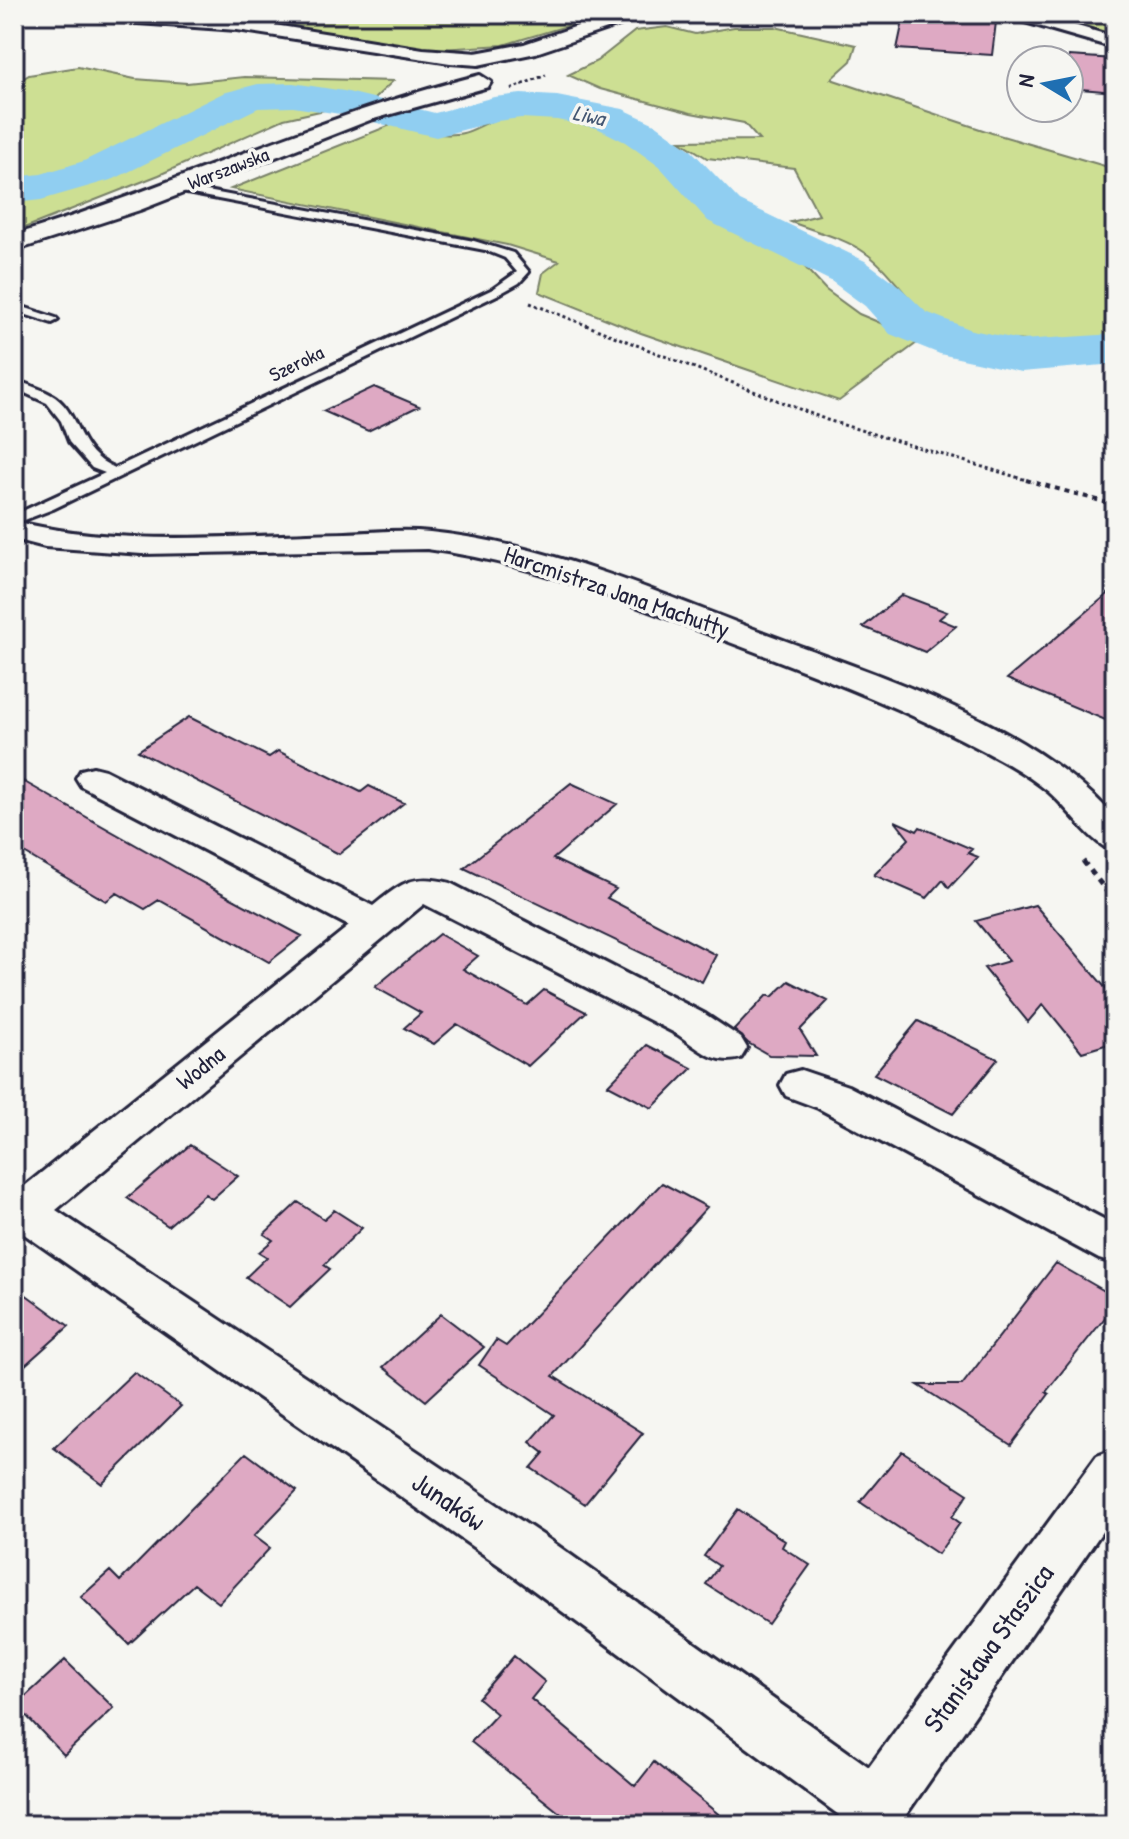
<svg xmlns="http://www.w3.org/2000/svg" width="1129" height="1839" viewBox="0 0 1129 1839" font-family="'Patrick Hand',sans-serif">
  <rect width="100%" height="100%" fill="#f6f6f2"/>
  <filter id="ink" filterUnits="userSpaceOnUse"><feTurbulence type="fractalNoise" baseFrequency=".0125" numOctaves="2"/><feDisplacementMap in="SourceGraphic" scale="16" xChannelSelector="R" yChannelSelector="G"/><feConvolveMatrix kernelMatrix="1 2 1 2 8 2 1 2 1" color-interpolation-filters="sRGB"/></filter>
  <g filter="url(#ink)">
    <!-- green -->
    <path fill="#cddf93" stroke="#788067" stroke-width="2" d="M122 14H607L503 45 411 51 276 25Z
      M1036 14H1115V35L1042 17Z
      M667 27 695 34 734 27H775L856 45 851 61 831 79 992 133 1115 169V338C1062 343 990 346 940 323 909 308 893 271 864 252 844 238 814 231 791 222L819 215 794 168 707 158 680 141 759 140 744 123 691 113 600 89 568 75 597 61 635 31Z
      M78 67 135 79 187 83 244 77 393 81 374 99 284 119 159 175 14 232V84L29 75Z
      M536 112 599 119 642 141 699 195 708 212 802 264 826 290 859 314 921 340 839 401 641 333 539 292 543 273 559 261 507 245 231 189 398 122 441 129 436 134C466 136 467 132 491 121 504 115 522 114 536 112Z"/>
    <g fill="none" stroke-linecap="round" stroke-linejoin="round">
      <!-- river -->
      <path fill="#90cef1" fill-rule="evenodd" d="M293 83 344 91 435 113 494 97 521 94 557 96 623 109 655 124 690 149 740 201 865 261 899 286 926 312 972 330 1021 340 1115 334V364L1021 372 940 354 890 334 865 306 831 281 708 221 660 167 625 142 597 128 557 120 521 118 497 121 436 137 340 114 293 107 258 108 114 179 41 200 14 203V177L41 174 84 161 223 93 258 84Z"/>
    </g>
    <!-- building -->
    <path fill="#dea9c3" stroke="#22223b" stroke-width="2" d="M904 16 996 22 992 55 897 49Z
      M1069 56 1115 59V92L1069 88Z
      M374 387 419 406 368 431 323 411Z
      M1115 588V724L1007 679Z
      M902 595 947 612 939 619 956 626 925 652 863 627Z
      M189 717 269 757 278 751 361 792 369 786 404 803 339 854 138 751Z
      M14 776 205 884 302 936 269 962 159 900 145 909 117 893 106 901 14 847Z
      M571 783 617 804 553 859 616 889 607 898 716 955 702 982 464 868Z
      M895 821 917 831 920 827 972 849 968 853 978 857 949 888 943 880 927 898 874 875 909 839Z
      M1035 905 1115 999V1042L1082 1052 1043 1004 1028 1022 984 968 1009 961 976 921Z
      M439 934 478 956 463 969 527 1005 544 990 586 1012 528 1066 457 1024 434 1044 404 1028 421 1013 375 987Z
      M789 981 828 1001 800 1030 816 1056 769 1055 748 1043 734 1030 767 995 772 997Z
      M918 1021 998 1059 953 1114 874 1074Z
      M647 1045 692 1068 652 1108 608 1085Z
      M190 1145 238 1176 212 1199 205 1194 168 1226 127 1198Z
      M662 1183 707 1207 553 1376 643 1433 585 1504 531 1468 544 1453 530 1442 554 1415 479 1365 496 1340 506 1346Z
      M298 1202 324 1219 334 1210 362 1228 324 1265 330 1269 290 1307 246 1277 267 1257 259 1252 273 1240 264 1234Z
      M1056 1263 1115 1297V1305L1046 1392 1049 1394 1011 1445 918 1385H962Z
      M14 1286 69 1326 14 1375Z
      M441 1314 484 1347 426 1401 383 1367Z
      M134 1372 181 1406 102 1484 54 1448Z
      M902 1451 968 1494 952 1517 960 1523 938 1554 860 1502Z
      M246 1453 297 1491 254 1536 270 1548 219 1603 194 1584 129 1644 81 1597 110 1571 120 1581Z
      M738 1509 785 1541 782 1547 810 1565 768 1624 706 1584 719 1566 704 1556Z
      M514 1656 545 1682 531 1699 635 1786 654 1762 732 1825H575L471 1742 497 1714 478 1698Z
      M65 1660 114 1708 64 1755 16 1705Z"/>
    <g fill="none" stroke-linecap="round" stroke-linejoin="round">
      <!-- lane casing -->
      <g stroke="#22223b" stroke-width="6">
        <path id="lane" d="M175 185 474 241 513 253 529 272 519 283 501 293 53 509 14 524V515L105 473 92 468 69 442 61 421 47 403 14 388V380C26 384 45 390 55 397 82 417 75 451 115 468L493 289 517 272 505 258 485 250 171 190 170 188Z
          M14 304 56 318 58 320 52 323 14 311Z"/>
      </g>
      <!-- street casing -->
      <g stroke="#22223b" stroke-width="6">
        <path id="street" d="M72 14H174L237 19 423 49 478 53 487 59 478 65 450 63 237 30 81 19Z
          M1008 14H1036L1115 37V48L1011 18Z
          M14 521C120 548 237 535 346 533 373 532 403 529 430 532 544 543 648 589 754 629 872 674 1023 718 1111 813L1115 817V852C1092 845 1069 809 1049 792 1031 777 1009 764 988 753 906 709 819 676 732 643 631 604 535 563 427 549L142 554 45 547 14 539Z
          M93 767 105 770 373 906C401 884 412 873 450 883L705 1014 741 1038 747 1048 741 1058C715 1066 698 1048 677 1034L424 904 56 1210 544 1536 869 1767 1097 1456 1115 1449V1513L899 1825H835L839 1815 506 1570 14 1227V1187L21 1189 349 926 81 786 76 778 81 770Z
          M801 1070 848 1086 1115 1225V1264L1099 1259 818 1108 786 1096 780 1085 786 1074Z"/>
      </g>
      <!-- secondary casing -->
      <g stroke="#22223b" stroke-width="6">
        <path id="secondary" d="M613 14H643L640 18 536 53 478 65 467 59 470 54 524 44Z
          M480 75 491 82 488 87 370 120 140 210 14 251V235C172 187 320 115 480 75Z"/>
      </g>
      <!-- path-far2 -->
      <path stroke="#22223b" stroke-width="3" stroke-dasharray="3 3" stroke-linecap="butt" d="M738 14H742
        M662 15 682 14
        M511 89 546 75
        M530 303 827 420 1033 482"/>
      <!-- path-far1 -->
      <path stroke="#22223b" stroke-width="4" stroke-dasharray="5 5" stroke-linecap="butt" d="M1026 480 1115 505"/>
      <!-- path -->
      <path stroke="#22223b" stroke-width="5" stroke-dasharray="6 6" stroke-linecap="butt" d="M1083 861 1115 902"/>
      <!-- lane -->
      <use href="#lane" fill="#f6f6f2" fill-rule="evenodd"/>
      <!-- street -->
      <use href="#street" fill="#f6f6f2" fill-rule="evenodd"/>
      <!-- secondary -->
      <use href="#secondary" fill="#f6f6f2" fill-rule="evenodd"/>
    </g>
  </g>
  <g text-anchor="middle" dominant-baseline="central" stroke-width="7" stroke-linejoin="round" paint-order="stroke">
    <!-- far-street labels -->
    <g font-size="20" fill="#22223b" stroke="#f6f6f2">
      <text transform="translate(228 168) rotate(-21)">Warszawska</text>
      <text transform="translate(296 363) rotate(-26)">Szeroka</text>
    </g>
    <!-- far-water labels -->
    <g font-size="22" font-style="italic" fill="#435672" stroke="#f6f6f2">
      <text transform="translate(589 115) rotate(12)">Liwa</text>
    </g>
    <!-- street labels -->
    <g font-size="24" fill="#22223b" stroke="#f6f6f2">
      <text transform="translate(617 591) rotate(19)">Harcmistrza Jana Machutty</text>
      <text transform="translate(200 1067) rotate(-39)">Wodna</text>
    </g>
    <!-- near-street labels -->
    <g font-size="28" fill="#22223b" stroke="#f6f6f2">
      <text transform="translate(449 1501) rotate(34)">Junaków</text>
      <text transform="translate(988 1648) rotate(-54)">Stanisława Staszica</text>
    </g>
  </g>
  <!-- margin -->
  <rect width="1129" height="1839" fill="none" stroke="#f6f6f2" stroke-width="48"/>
  <rect x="24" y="24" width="1081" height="1791" fill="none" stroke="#22223b" stroke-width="3" filter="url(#ink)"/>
  <!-- north arrow -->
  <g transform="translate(1045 84) rotate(280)"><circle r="38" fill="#f6f6f2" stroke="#a1a1a9" stroke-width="2"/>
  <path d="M0-6L14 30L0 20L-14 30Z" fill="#1f6fb2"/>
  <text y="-12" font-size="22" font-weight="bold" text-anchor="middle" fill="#22223b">N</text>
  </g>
</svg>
